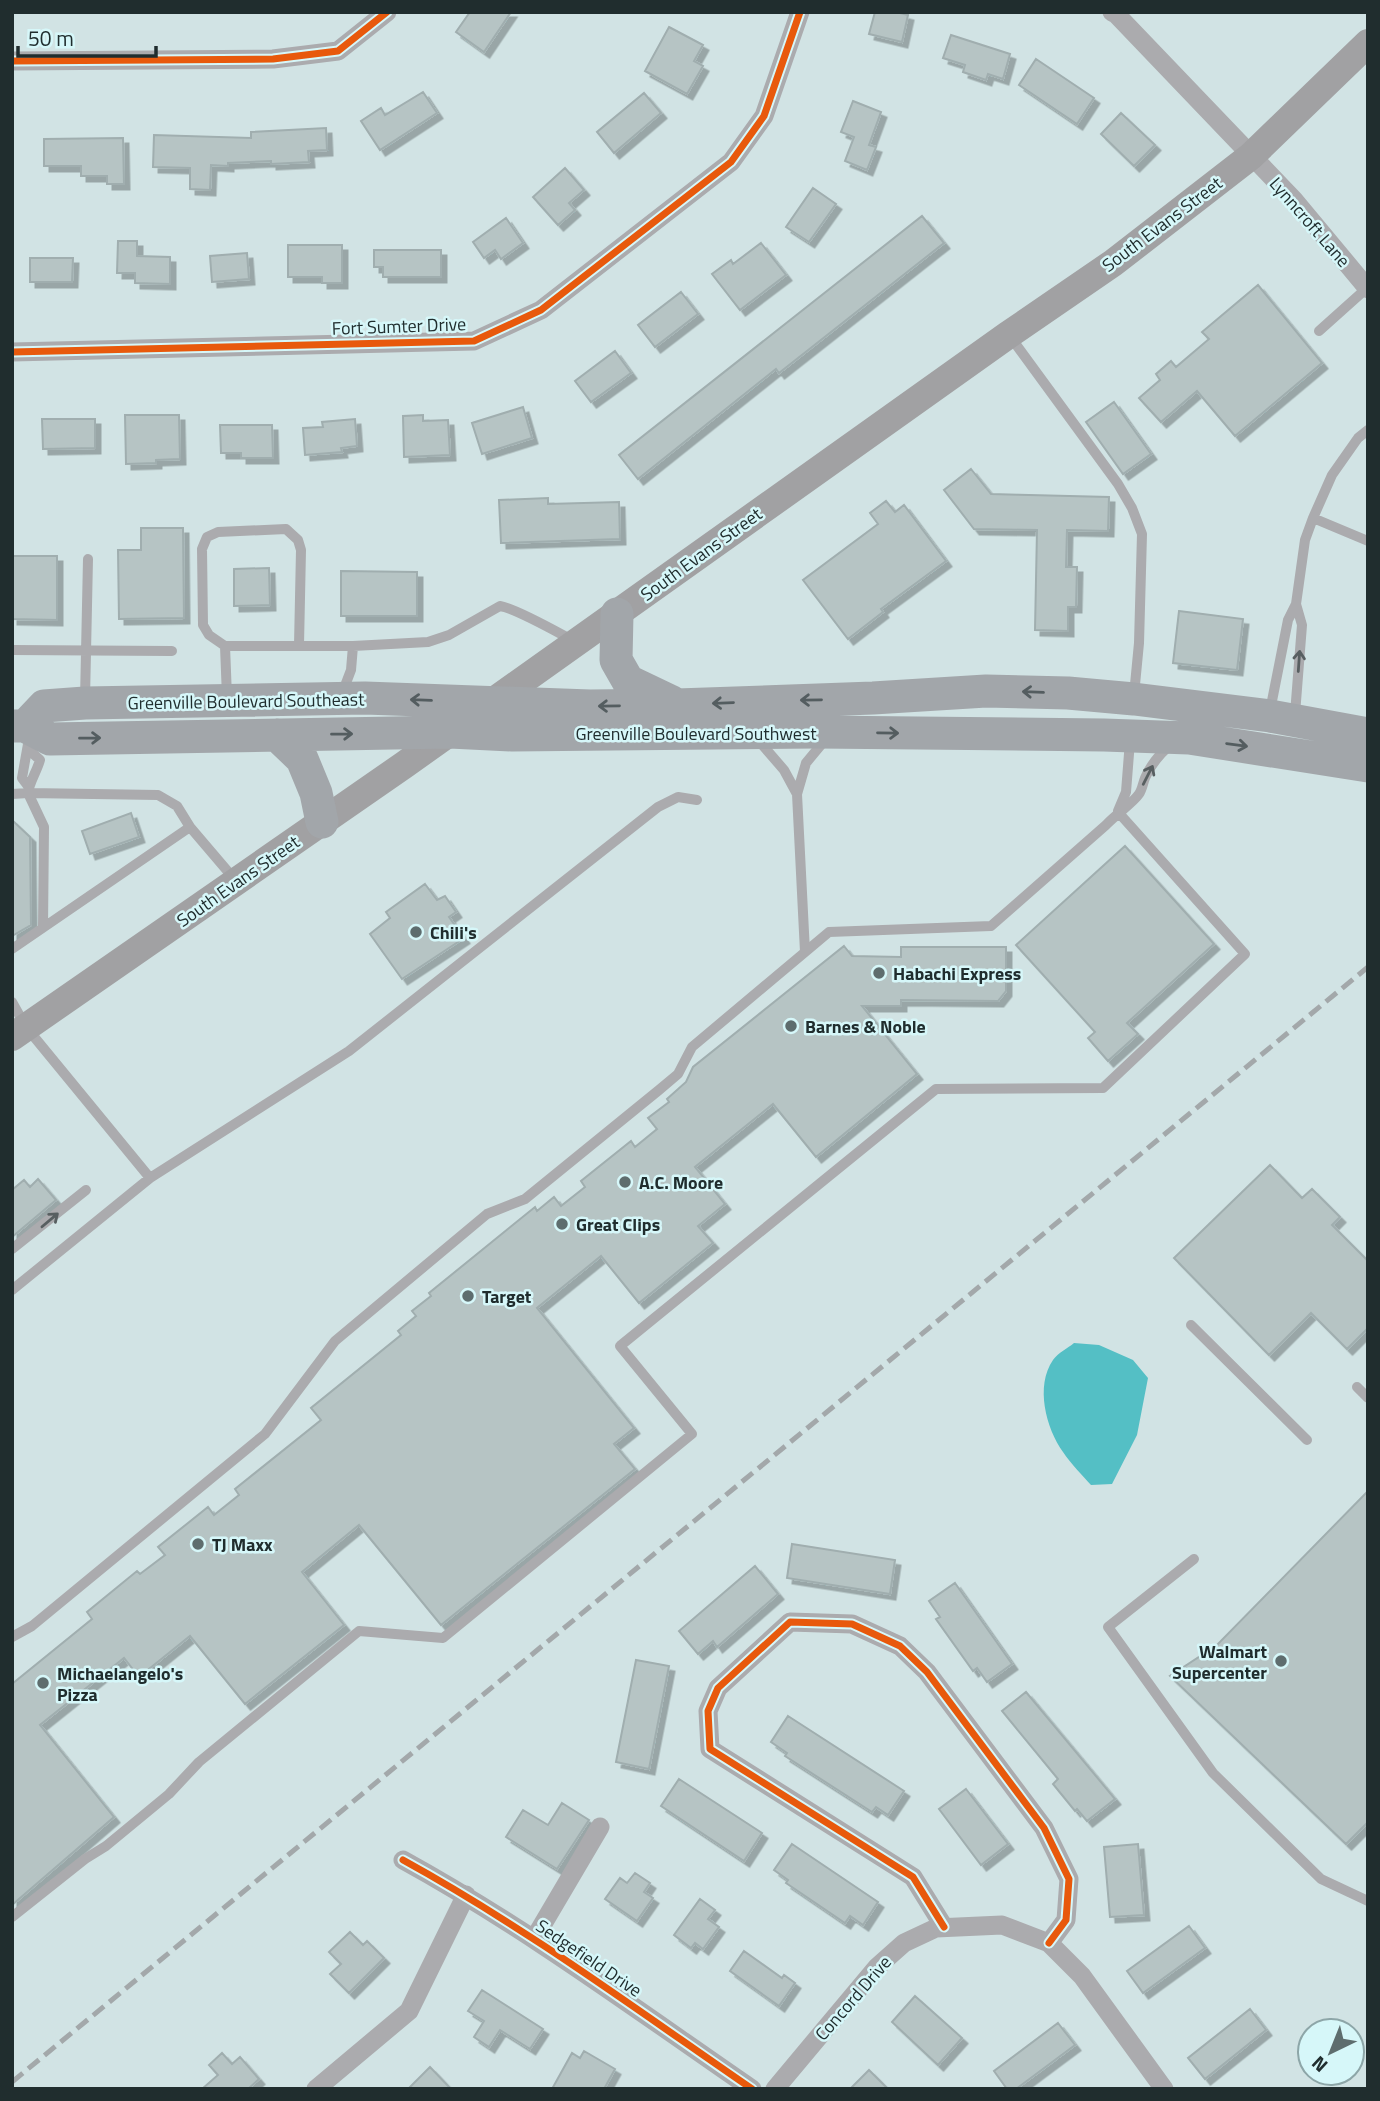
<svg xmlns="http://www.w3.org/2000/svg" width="1380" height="2101" viewBox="0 0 1380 2101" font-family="'Titillium Web',sans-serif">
  <defs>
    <filter id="shadow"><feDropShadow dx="5.5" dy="5.5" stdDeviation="0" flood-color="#0004"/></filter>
  </defs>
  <rect width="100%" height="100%" fill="#d1e3e4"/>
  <!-- water -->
  <path fill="#54bfc5" d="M1074 1343 1099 1345 1133 1360 1148 1378 1137 1435 1112 1484 1091 1485C1082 1475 1071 1464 1063 1452 1046 1428 1035 1386 1053 1360 1058 1353 1068 1348 1074 1343Z"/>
  <!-- building -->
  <path fill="#b6c4c4" stroke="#a0aeaf" stroke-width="2" filter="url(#shadow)" d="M470 12H511L484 52 456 32Z
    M875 12H896L908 15 902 42 869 34Z
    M669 27 703 45 694 61 703 66 687 94 645 71Z
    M951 35 1010 54 1003 79 988 74 986 80 963 72 965 65 943 58Z
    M1036 59 1094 98 1077 124 1019 85Z
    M423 92 437 113 380 150 361 121 381 108 385 115Z
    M644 93 661 113 614 153 597 132Z
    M853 101 881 112 869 145 876 147 867 170 845 161 854 137 841 132Z
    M1121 113 1155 145 1134 166 1101 134Z
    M326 128 327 150 308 151 309 162 271 164V161L228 163V166L211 165 210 190 190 189V168L153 167 154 135 251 138V132Z
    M123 138 124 184H107V176H81V166H44V139Z
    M565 168 584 190 569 203 575 210 558 225 533 197Z
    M813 188 836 204 809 242 786 227Z
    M922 216 944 243 779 373 776 369 638 479 619 455Z
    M506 218 523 243 501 259 495 250 484 258 473 242Z
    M118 241H137V256L170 257V284L135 283V273H117Z
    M761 243 786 275 740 310 712 274 731 260 733 264Z
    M288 245H342V283H322V277H288Z
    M374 250H441V277H383V267H374Z
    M247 253 249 279 212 282 210 256Z
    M30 258H73L72 282H30Z
    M1258 285 1322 363 1235 436 1197 391 1161 422 1139 398 1160 380 1156 374 1171 361 1176 367 1209 339 1202 332Z
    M681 292 698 314 655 347 638 325Z
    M615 351 631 373 591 402 575 381Z
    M1114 402 1151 454 1123 474 1086 422Z
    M523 407 532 438 482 454 472 423Z
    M125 415H179L180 459 156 460V463L126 464Z
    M423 415V421L448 420 450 455 404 457 403 416Z
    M42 419H95V448L43 449Z
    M355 419 357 446 341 448 342 452 305 455 303 428 323 427 322 422Z
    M220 425H272L273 458H241V453H221Z
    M971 469 991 494 1109 497 1108 531 1067 530 1066 567H1077L1076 607H1068V631L1035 630 1037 530 974 529 944 490Z
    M548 498V504L619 502 620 539 501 543 499 500Z
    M886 501 895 512 904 505 946 561 881 609 883 612 848 639 803 580 878 524 870 513Z
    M141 528H183L184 618 119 619 118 550H141Z
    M12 556H57V620L12 619Z
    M269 568 270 605 234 606V569Z
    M341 571 417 572V616H341Z
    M1179 611 1243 619 1237 670 1173 663Z
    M131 813 139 837 90 854 82 831Z
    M12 820 30 837 31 925 12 936Z
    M1125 846 1214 944 1127 1023 1138 1034 1108 1061 1088 1038 1095 1032 1016 945Z
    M425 884 437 900 445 896 456 912 449 917 464 938 402 979 370 934 390 918 386 912Z
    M844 946 852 956 901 957V947H1006V991L998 1001 901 1000V1006H862L917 1074 816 1157 773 1104 695 1167 725 1204 698 1226 713 1243 639 1303 601 1256 537 1308 634 1428 614 1444 635 1469 441 1625 359 1525 302 1572 344 1625 245 1704 190 1636 139 1677 124 1658 40 1725 114 1817 12 1905V1684L92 1619 87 1612 137 1571 140 1574 165 1555 158 1547 208 1507 214 1515 239 1495 235 1489 321 1420 311 1408 401 1335 398 1331 416 1316 412 1311 431 1296 429 1293 535 1207 537 1211 554 1197 561 1206 585 1187 581 1181 631 1141 635 1147 657 1129 648 1118 669 1102 667 1099 686 1082 693 1067Z
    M1270 1165 1302 1198 1312 1189 1340 1217 1332 1225 1368 1261V1328L1347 1349 1311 1313 1269 1355 1174 1258Z
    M38 1179 56 1200 12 1237V1190L24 1180 30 1187Z
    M1368 1491V1822L1346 1844 1170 1676 1217 1645Z
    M792 1544 895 1560 890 1594 787 1578Z
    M755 1566 778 1594 717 1647 713 1641 698 1654 679 1631Z
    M955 1583 1012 1664 987 1682 977 1668 973 1671 936 1619 940 1617 929 1601Z
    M636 1660 669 1666 649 1769 616 1762Z
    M1026 1692 1115 1799 1087 1821 1077 1809 1075 1811 1053 1784 1058 1779 1002 1711Z
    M788 1716 904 1791 888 1815 876 1807 872 1812 785 1756 787 1753 771 1742Z
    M679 1779 762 1833 744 1861 661 1806Z
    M966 1789 1008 1844 981 1865 939 1809Z
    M562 1803 589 1820 557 1869 506 1837 523 1810 548 1825Z
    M792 1844 878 1902 863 1925 850 1916 845 1923 786 1883 788 1880 774 1870Z
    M1138 1844 1144 1915 1110 1917 1104 1847Z
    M635 1873 650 1883 644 1892 653 1898 637 1921 605 1899 620 1878 627 1883Z
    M700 1899 715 1910 708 1919 719 1927 703 1949 695 1943 691 1948 674 1935Z
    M1189 1926 1205 1948 1143 1993 1127 1971Z
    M350 1932 363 1945 367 1941 384 1958 349 1993 330 1974 341 1964 329 1952Z
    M744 1951 782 1978 784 1975 795 1983 779 2006 730 1971Z
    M482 1990 543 2029 530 2049 500 2030 489 2047 474 2037 484 2021 468 2011Z
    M915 1996 962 2038 938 2065 892 2022Z
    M1250 2009 1266 2030 1205 2079 1188 2058Z
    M1058 2023 1075 2045 1016 2089H1007L994 2071Z
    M584 2051 615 2069 604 2089H552L572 2053 580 2058Z
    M222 2053 232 2064 240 2057 259 2079 248 2089H202L218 2075 209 2065Z
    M430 2067 451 2089H408Z
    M869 2070 888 2089H850Z"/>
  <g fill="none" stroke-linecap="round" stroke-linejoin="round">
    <!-- service -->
    <path stroke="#ababae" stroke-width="10" d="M1319 331 1367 288
      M1009 335 1118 484 1132 508 1142 534 1139 643 1134 695
      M1313 518 1368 541
      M225 646 209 635 203 625 202 549 207 537 218 532 286 529 298 540 301 550 299 645
      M12 650 172 651
      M343 691 351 670 353 646 428 642 449 635 500 606C515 608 557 632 574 641
      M227 697 225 646H353
      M85 699 88 559
      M1270 711 1288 620 1296 604 1305 540 1313 518 1332 475 1358 438 1368 430
      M1295 714 1302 625 1296 604
      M759 741 784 770 797 794
      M28 744 22 778 28 786
      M12 794 28 793C29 783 37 771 40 760L28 749
      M1118 811 1126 792 1130 741
      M43 927 44 827 28 793 158 795 177 806 190 827
      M12 949 190 827 236 881
      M805 952 797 794 806 763 825 740
      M12 1002 26 1027 150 1178
      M12 1249 86 1190
      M12 1290 150 1178 349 1051 658 807 678 797 697 800
      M1191 1325 1307 1440
      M1357 1387 1368 1398
      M1194 1559 1108 1627 1213 1773 1321 1879 1368 1901
      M12 1637 32 1626 265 1434 335 1341 487 1214 525 1199 659 1090 678 1074 692 1047 829 932 991 926 1106 825C1115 815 1133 803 1139 794 1142 790 1143 783 1145 778 1150 766 1159 755 1169 746
      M12 1917 85 1859 106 1846 169 1794 199 1762 359 1631 443 1638 692 1434 620 1346 936 1089 1103 1088 1245 954 1118 812"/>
    <!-- minor -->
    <path stroke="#ababae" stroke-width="19" d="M1112 12 1116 14 1294 200 1368 289
      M12 61 273 59 338 51 387 12
      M12 352 474 341 541 310 731 162 764 116 800 12
      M403 1860C525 1927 637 2010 752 2089
      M944 1927 913 1877 710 1749 708 1711 718 1688 790 1622 852 1624 900 1646 927 1672 1044 1828 1069 1879 1066 1920 1049 1943
      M534 1939 600 1827
      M316 2089 409 2011 466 1895
      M775 2089 877 1967 904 1943 936 1928 1002 1925 1049 1943 1082 1976 1164 2089"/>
    <!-- secondary -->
    <path stroke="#a1a1a3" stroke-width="28" d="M12 1037 404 765 1008 335 1113 263 1251 156 1368 43"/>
    <!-- trunk -->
    <path stroke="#a2a6aa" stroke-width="33" d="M617 614 616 660 628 681 672 702
      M12 726H25L50 739 450 732 512 735 817 732 1104 735 1189 738 1368 766
      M25 726 44 706 85 703 365 698 590 706 677 705 873 698 986 691 1068 693 1134 699 1270 716 1368 734
      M277 735 302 759 316 793 322 822"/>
    <!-- rail -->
    <path stroke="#a3a8aa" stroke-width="5" stroke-dasharray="14 7" stroke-linecap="butt" d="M12 2082 1368 967"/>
    <!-- cycleway casing -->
    <g stroke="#d6f7f9" stroke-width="11">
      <path id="cycleway" d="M12 61 273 59 338 51 387 12
        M12 352 474 341 541 310 731 162 764 116 800 12
        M403 1860C525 1927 637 2010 752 2089
        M944 1927 913 1877 710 1749 708 1711 718 1688 790 1622 852 1624 900 1646 927 1672 1044 1828 1069 1879 1066 1920 1049 1943"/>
    </g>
    <!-- cycleway -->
    <use href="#cycleway" stroke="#e8590c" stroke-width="7"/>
  </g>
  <!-- one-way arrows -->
  <defs><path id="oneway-shaft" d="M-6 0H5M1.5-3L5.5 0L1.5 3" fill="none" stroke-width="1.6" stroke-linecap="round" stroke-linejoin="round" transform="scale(1.75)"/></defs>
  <g stroke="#585f61">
    <use href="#oneway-shaft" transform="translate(1299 661) rotate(-86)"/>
    <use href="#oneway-shaft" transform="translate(1148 775) rotate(-63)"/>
    <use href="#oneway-shaft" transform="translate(50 1220) rotate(-40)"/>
  </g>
  <g stroke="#545d60">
    <use href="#oneway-shaft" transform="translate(1033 692) rotate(-178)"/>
    <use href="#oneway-shaft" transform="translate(421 700) rotate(-178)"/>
    <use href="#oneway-shaft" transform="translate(811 700) rotate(179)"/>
    <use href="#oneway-shaft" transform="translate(723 703) rotate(178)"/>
    <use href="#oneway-shaft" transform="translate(609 706) rotate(179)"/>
    <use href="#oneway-shaft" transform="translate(888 733) rotate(1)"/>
    <use href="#oneway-shaft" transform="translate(342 734) rotate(-1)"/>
    <use href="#oneway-shaft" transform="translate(90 738) rotate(-1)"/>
    <use href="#oneway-shaft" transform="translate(1237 745) rotate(8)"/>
  </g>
  <!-- markers -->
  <g fill="#5e6d6e" stroke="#d6f7f9" stroke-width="2.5">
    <circle cx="416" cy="932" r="7"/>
    <circle cx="879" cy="973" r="7"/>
    <circle cx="791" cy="1026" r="7"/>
    <circle cx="625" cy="1182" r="7"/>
    <circle cx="562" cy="1224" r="7"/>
    <circle cx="468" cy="1296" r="7"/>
    <circle cx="198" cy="1544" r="7"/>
    <circle cx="1281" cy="1661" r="7"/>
    <circle cx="43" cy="1683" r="7"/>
  </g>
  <g text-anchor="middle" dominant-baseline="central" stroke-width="5" stroke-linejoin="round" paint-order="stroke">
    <!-- street labels -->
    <g font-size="18" fill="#202d2e" stroke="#d6f7f9">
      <text transform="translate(1310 222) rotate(49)">Lynncroft Lane</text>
      <text transform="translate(1162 224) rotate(-37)">South Evans Street</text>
      <text transform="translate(399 326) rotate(-2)">Fort Sumter Drive</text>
      <text transform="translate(701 554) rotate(-36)">South Evans Street</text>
      <text transform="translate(246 701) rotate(-1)">Greenville Boulevard Southeast</text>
      <text x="696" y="733">Greenville Boulevard Southwest</text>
      <text transform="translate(238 881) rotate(-35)">South Evans Street</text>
      <text transform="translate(589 1958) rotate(34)">Sedgefield Drive</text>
      <text transform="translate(853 1998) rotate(-49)">Concord Drive</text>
    </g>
    <!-- poi labels -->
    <g font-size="18" font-weight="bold" fill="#202d2e" stroke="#d6f7f9" text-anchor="start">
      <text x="430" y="932">Chili's</text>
      <text x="893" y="973">Habachi Express</text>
      <text x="805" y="1026">Barnes &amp; Noble</text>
      <text x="639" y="1182">A.C. Moore</text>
      <text x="576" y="1224">Great Clips</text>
      <text x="482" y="1296">Target</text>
      <text x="212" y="1544">TJ Maxx</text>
      <text x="1267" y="1651" text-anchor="end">Walmart<tspan x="1267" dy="21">Supercenter</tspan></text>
      <text x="57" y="1673">Michaelangelo's<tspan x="57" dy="21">Pizza</tspan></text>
    </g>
  </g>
  <!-- border -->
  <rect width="1380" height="2101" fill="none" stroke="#202d2e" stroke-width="28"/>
  <!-- north arrow -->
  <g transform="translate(1331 2052) rotate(223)"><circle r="33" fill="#d6f7f9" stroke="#8da6a8" stroke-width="2"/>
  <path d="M0-5L12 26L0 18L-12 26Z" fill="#5e6d6e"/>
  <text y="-10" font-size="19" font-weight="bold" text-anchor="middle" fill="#202d2e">N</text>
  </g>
  <!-- scale -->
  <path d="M18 46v10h138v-10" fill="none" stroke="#202d2e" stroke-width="3.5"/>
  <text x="28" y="46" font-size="21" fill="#202d2e" stroke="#d6f7f9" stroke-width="5" paint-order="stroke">50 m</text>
</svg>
